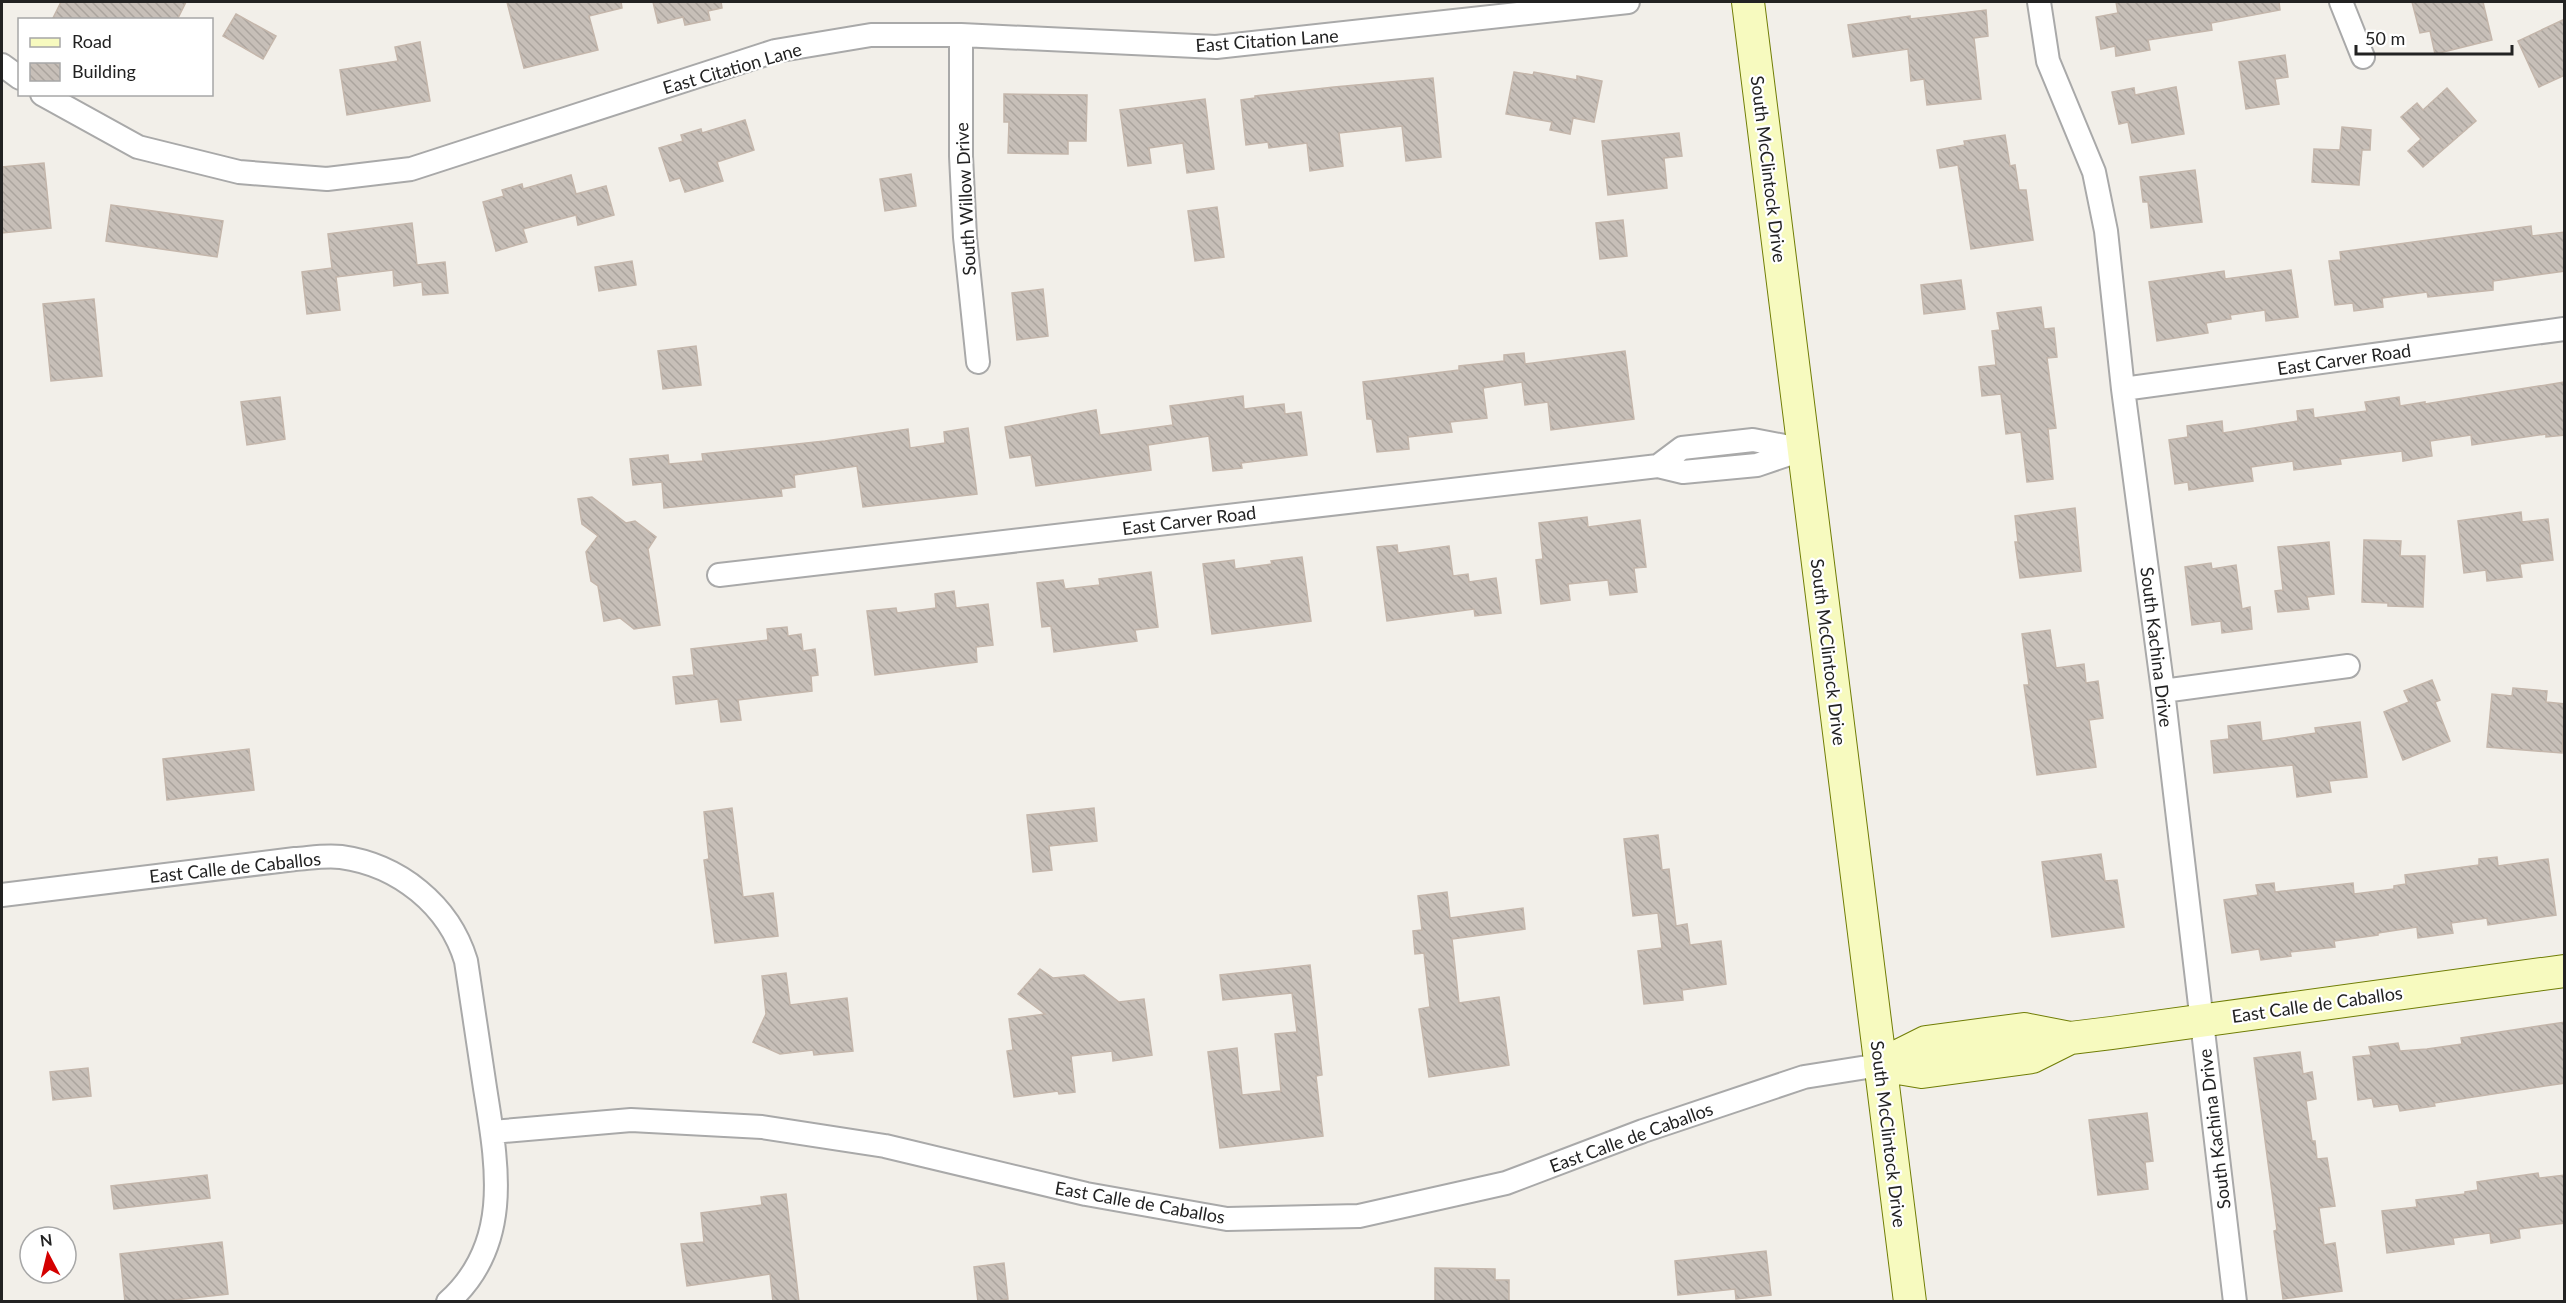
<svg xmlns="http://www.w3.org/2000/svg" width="2566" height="1303" viewBox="0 0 2566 1303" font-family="Lato,sans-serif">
  <defs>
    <pattern id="building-back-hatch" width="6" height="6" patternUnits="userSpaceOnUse" patternTransform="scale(1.5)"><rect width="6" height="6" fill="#c7bfb8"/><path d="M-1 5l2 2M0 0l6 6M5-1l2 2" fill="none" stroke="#aba49e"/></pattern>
  </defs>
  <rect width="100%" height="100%" fill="#f2efe9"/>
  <!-- building -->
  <path fill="url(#building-back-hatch)" stroke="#c4b6ab" stroke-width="1.5" d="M61 2H186L177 20H52Z
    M507 2H621L622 8 589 16 598 50 524 68Z
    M653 2H721L722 8 708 11 710 20 685 25 683 17 658 23Z
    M2116 2H2279L2280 10 2211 23 2212 30 2148 40 2150 50 2116 56 2115 46 2101 49 2096 17 2118 13Z
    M2412 2H2483L2492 40 2435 54 2430 31 2420 33Z
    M1986 10 1988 36 1974 38 1981 99 1927 105 1924 79 1911 81 1908 49 1853 57 1848 25 1910 16V19Z
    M236 14 276 36 263 59 223 36Z
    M2565 19V75L2539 87 2518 41Z
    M420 42 430 101 347 115 340 70 398 61 395 47Z
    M2285 55 2288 77 2275 79 2279 104 2246 109 2239 62Z
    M1514 72 1533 75 1534 72 1577 80V76L1602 81 1594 122 1573 118 1570 134 1550 130 1552 122 1506 114Z
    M1433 78 1441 157 1406 161 1402 126 1339 133 1343 166 1310 171 1307 143 1269 148 1268 142 1246 145 1241 100 1255 98V96L1334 87Z
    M2176 87 2184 134 2132 143 2128 122 2119 124 2112 92 2134 88 2135 95Z
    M2447 88 2476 121 2423 167 2408 151 2421 139 2401 117 2417 103 2423 110Z
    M1004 94 1087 95 1086 141H1068V154L1008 153 1009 122H1004Z
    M1205 99 1214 169 1187 173 1183 143 1149 148 1151 163 1128 166 1120 110Z
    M745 120 754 150 717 162 723 181 685 192 680 178 670 181 659 148 683 141 681 135 701 129 702 133Z
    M2342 127 2371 130 2370 150H2362L2359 185 2312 182 2314 149 2340 150Z
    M1679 133 1682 156 1664 158 1667 188 1608 195 1602 141Z
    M2005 135 2010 166 2015 165 2019 190H2026L2033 240 1971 249 1958 165 1940 168 1937 150 1965 145 1964 141Z
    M44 163 51 228 2 233V167Z
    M2195 170 2202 222 2151 228 2148 202H2143L2140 177Z
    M911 174 916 206 885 211 880 179Z
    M571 175 576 194 606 186 614 215 578 225 576 215 523 229 527 242 496 251 483 202 504 196 502 190 522 184 523 189Z
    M111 205 223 221 217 257 106 241Z
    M1217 207 1224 257 1195 261 1188 211Z
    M1623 220 1627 256 1600 259 1596 223Z
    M412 223 417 265 445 262 448 293 423 295 422 282 394 286 393 270 336 277 340 310 307 314 302 272 332 268 328 234Z
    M2531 226 2532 236 2565 232V271L2493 281V290L2428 297 2427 292 2382 298 2383 307 2354 311 2353 303 2335 305 2329 261 2341 260 2340 252Z
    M632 261 636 285 599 291 595 267Z
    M2291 270 2298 317 2266 321 2265 310 2230 315 2231 319 2206 323 2208 333 2157 341 2149 282 2224 271 2225 279Z
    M1961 280 1965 309 1924 314 1921 285Z
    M1043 289 1048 336 1017 340 1012 293Z
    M94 299 102 376 51 381 43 304Z
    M2041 307 2044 329 2054 328 2057 357 2047 358 2056 428 2048 429 2053 479 2027 482 2021 432 2006 434 2001 394 1982 396 1979 367 1996 365 1992 331 2000 330 1997 313Z
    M696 346 701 385 663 389 658 351Z
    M1625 351 1634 419 1551 430 1548 402 1525 405 1522 382 1483 388 1487 418 1450 422 1452 432 1408 437 1409 449 1377 452 1372 419H1367L1363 382 1459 370V366L1504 361V355L1524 353 1525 364Z
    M2565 382V435L2546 437V434L2472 445 2471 435 2430 441 2432 456 2403 461 2402 451 2340 459 2341 464 2294 470 2293 461 2251 467 2253 481 2189 490 2188 482 2175 484 2169 440 2188 437 2187 426 2222 421 2223 433 2298 421 2297 411 2313 409 2314 418 2367 411 2365 402 2399 397 2400 406 2425 402V404Z
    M1243 396 1244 409 1284 404 1285 414 1301 412 1307 455 1241 463 1242 468 1213 471 1209 436 1148 445 1151 470 1036 486 1031 455 1010 458 1005 427 1096 410 1100 435 1173 425 1170 406Z
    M280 397 285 439 247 445 241 402Z
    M968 428 977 494 863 507 857 466 794 475 795 487 781 489 782 496 664 508 662 482 633 485 630 459 668 455 669 464 703 461 702 454 825 441 908 429 910 448 945 443 944 432Z
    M592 497 626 523 635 521 656 537 648 549 660 625 634 629 620 618 604 621 598 586 591 581 586 552 598 536 582 524 578 499Z
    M2075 508 2081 571 2020 578 2015 542H2018L2015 516Z
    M2521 512 2522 522 2548 519 2553 560 2520 564 2522 577 2487 581 2486 570 2464 573 2458 521Z
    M1587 517 1588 527 1640 520 1646 567 1634 568 1637 592 1610 595 1608 580 1568 584 1570 600 1541 604 1536 560 1543 559 1539 523Z
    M2364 540 2401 541 2400 556H2425L2423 607 2388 606V603L2362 602Z
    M2329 542 2334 594 2307 597 2309 609 2278 612 2275 591 2283 590 2278 547Z
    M1397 545 1398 553 1449 546 1453 576 1468 574 1469 582 1496 578 1501 613 1475 616 1474 609 1387 621 1377 547Z
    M1302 557 1311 621 1212 634 1203 564 1234 560 1235 569 1272 564 1271 561Z
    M2211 563 2212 569 2236 565 2242 609 2250 607 2252 629 2222 633 2221 621 2192 625 2185 567Z
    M1151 572 1158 627 1135 630 1137 641 1054 652 1051 626 1042 627 1037 583 1063 580 1065 589 1100 585 1099 579Z
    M954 591 956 608 988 604 993 645 976 647 977 662 875 675 867 611 896 608 897 613 936 608 935 594Z
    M787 627 788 636 801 634 803 651 815 649 818 675 811 676 812 691 738 700 741 720 721 722 718 699 676 704 673 677 694 675 691 649 768 640 767 629Z
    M2050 630 2056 668 2084 664 2086 683 2098 681 2103 718 2089 720 2096 767 2037 775 2024 685H2029L2022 634Z
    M2432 680 2440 700 2435 702 2450 741 2403 760 2384 712 2409 702 2404 691Z
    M2513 688 2547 691 2546 702 2565 704 2562 753 2487 747 2492 694 2512 696Z
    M2260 722 2262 741 2316 733 2315 728 2360 722 2367 777 2329 781 2331 792 2297 797 2293 765 2214 773 2211 741 2229 739 2228 726Z
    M249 749 254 790 167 800 163 759Z
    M732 808 743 897 773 893 778 936 715 943 704 860 709 859 704 812Z
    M1094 808 1097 841 1049 846 1052 870 1033 872 1027 815Z
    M1658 835 1662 870 1669 869 1676 926 1687 924 1690 945 1721 941 1726 984 1682 990 1683 1000 1644 1004 1638 951 1662 948 1658 913 1633 916 1624 839Z
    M2101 854 2105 881 2117 880 2124 927 2052 937 2042 862Z
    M2497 857 2498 866 2548 859 2556 915 2488 925 2487 918 2451 923 2453 933 2418 938 2417 927 2378 933V935L2334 941 2335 947 2290 952 2291 956 2261 960 2259 949 2232 953 2224 900 2258 895 2256 885 2274 883 2275 892 2353 883 2354 894 2394 889V886L2406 884 2405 875 2479 865V859Z
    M1447 892 1450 918 1523 908 1525 929 1452 939 1459 1003 1499 997 1509 1065 1429 1077 1419 1009 1430 1007 1424 953 1415 954 1413 931 1422 930 1418 896Z
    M1310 965 1322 1075 1316 1076 1323 1136 1220 1148 1208 1052 1237 1048 1242 1095 1281 1091 1275 1034 1297 1032 1292 993 1223 1000 1220 975Z
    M1040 969 1053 978 1084 975 1119 1002 1144 999 1152 1055 1113 1061 1112 1051 1071 1056 1075 1092 1059 1094 1058 1091 1014 1097 1007 1051 1013 1050 1009 1019 1045 1014 1018 994Z
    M786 973 790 1005 847 998 853 1051 814 1055 813 1050 780 1054 753 1042 766 1014 762 976Z
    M2565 1022V1083L2434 1103 2435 1106 2400 1111 2398 1104 2374 1107 2372 1098 2358 1100 2353 1057 2371 1055 2369 1047 2398 1043 2400 1051 2427 1049 2462 1044 2461 1038Z
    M2300 1052 2303 1074 2312 1072 2316 1099 2306 1101 2312 1141H2315L2317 1159 2327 1158 2335 1206 2319 1208 2324 1245 2335 1243 2342 1291 2283 1299 2274 1231 2277 1230 2254 1058Z
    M88 1068 91 1096 53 1100 50 1072Z
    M2147 1113 2153 1161 2145 1162 2148 1189 2098 1195 2089 1120Z
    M2538 1173 2539 1178 2565 1175V1223L2519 1229 2520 1238 2491 1243 2490 1233 2453 1238 2454 1244 2387 1253 2382 1211 2417 1207 2416 1200 2465 1194V1192L2478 1190 2477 1182Z
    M207 1175 210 1198 114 1209 111 1186Z
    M786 1194 799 1302H773L770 1274 687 1286 681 1244 704 1242 701 1213 762 1205 761 1197Z
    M222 1242 228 1294 156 1302H125L120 1254Z
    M1766 1251 1771 1295 1736 1299 1735 1289 1678 1295 1675 1261Z
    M1004 1263 1008 1299 1001 1300V1302H978L974 1267Z
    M1435 1268 1495 1269V1280H1509V1302H1435Z"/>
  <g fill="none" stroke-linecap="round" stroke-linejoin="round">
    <!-- street casing -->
    <g stroke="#a9a9a9" stroke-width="26">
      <path id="street" d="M2039 2 2048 61 2094 172 2106 231 2123 389 2163 691 2235 1302
        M2341 2 2363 57
        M961 35V156L965 237 978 362
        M2 65 20 78
        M42 94 138 147 239 172 327 179 411 169 775 51 871 35H961L1216 47 1628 2
        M2123 389 2564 329
        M1658 466 1682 448 1753 440 1800 449
        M719 575 1658 466 1683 472 1757 465 1804 449
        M2163 691 2348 666
        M2 895 295 859C310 858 326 855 341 857 399 865 449 905 466 961 472 1003 479 1046 485 1088 497 1164 513 1244 448 1302
        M492 1132 631 1120 762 1127 885 1146 1086 1194 1227 1219 1359 1216 1506 1183 1643 1131 1804 1077 1880 1065"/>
    </g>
    <!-- secondary casing -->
    <g stroke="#707d05" stroke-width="34">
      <path id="secondary" d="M1748 2 1910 1302
        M1880 1065 1926 1042 2024 1029 2070 1038 2111 1033 2564 971
        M1880 1065 1922 1072 2032 1057 2070 1038"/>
    </g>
    <!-- street -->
    <use href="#street" stroke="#fff" stroke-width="22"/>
    <!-- secondary -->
    <use href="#secondary" stroke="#f7fabf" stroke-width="32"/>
  </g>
  <g text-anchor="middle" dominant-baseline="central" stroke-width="4.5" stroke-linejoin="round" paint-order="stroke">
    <!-- street labels -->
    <g font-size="18" fill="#222" stroke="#fff">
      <text transform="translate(1267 40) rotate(-4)">East Citation Lane</text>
      <text transform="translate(732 68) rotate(-16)">East Citation Lane</text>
      <text transform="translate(1769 169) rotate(83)">South McClintock Drive</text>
      <text transform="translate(965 199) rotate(-93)">South Willow Drive</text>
      <text transform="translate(2344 359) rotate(-8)">East Carver Road</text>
      <text transform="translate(1189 520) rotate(-7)">East Carver Road</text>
      <text transform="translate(2157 647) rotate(83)">South Kachina Drive</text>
      <text transform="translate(1829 652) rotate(83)">South McClintock Drive</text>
      <text transform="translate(235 867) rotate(-6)">East Calle de Caballos</text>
      <text transform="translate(2317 1004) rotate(-8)">East Calle de Caballos</text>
      <text transform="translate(2214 1129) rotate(-97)">South Kachina Drive</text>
      <text transform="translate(1889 1134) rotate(83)">South McClintock Drive</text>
      <text transform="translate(1631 1137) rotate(-20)">East Calle de Caballos</text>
      <text transform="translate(1140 1202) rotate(10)">East Calle de Caballos</text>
    </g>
  </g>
  <!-- border -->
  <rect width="2566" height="1303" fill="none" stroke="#222222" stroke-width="6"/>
  <!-- legend -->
  <rect x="18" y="18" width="195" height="78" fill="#ffffff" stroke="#a7a7a7" stroke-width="1.5"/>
  <rect x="30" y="38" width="30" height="9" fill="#f7fabf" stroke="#a7a7a7" stroke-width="1.5"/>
  <text x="72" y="48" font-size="18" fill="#222222">Road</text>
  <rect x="30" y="63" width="30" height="18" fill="url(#building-back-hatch)" stroke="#a7a7a7" stroke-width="1.5"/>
  <text x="72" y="78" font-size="18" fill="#222222">Building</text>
  <!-- north arrow -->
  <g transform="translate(48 1255) rotate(353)"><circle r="28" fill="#ffffff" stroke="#a7a7a7" stroke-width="1.5"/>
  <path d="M0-4.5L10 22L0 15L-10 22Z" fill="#d40000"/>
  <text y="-9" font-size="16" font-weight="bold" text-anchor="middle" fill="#222222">N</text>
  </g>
  <!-- scale -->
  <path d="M2356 45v9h156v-9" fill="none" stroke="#222222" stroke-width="3"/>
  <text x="2365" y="45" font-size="18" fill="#222222" stroke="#ffffff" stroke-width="4.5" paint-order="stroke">50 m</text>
</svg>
